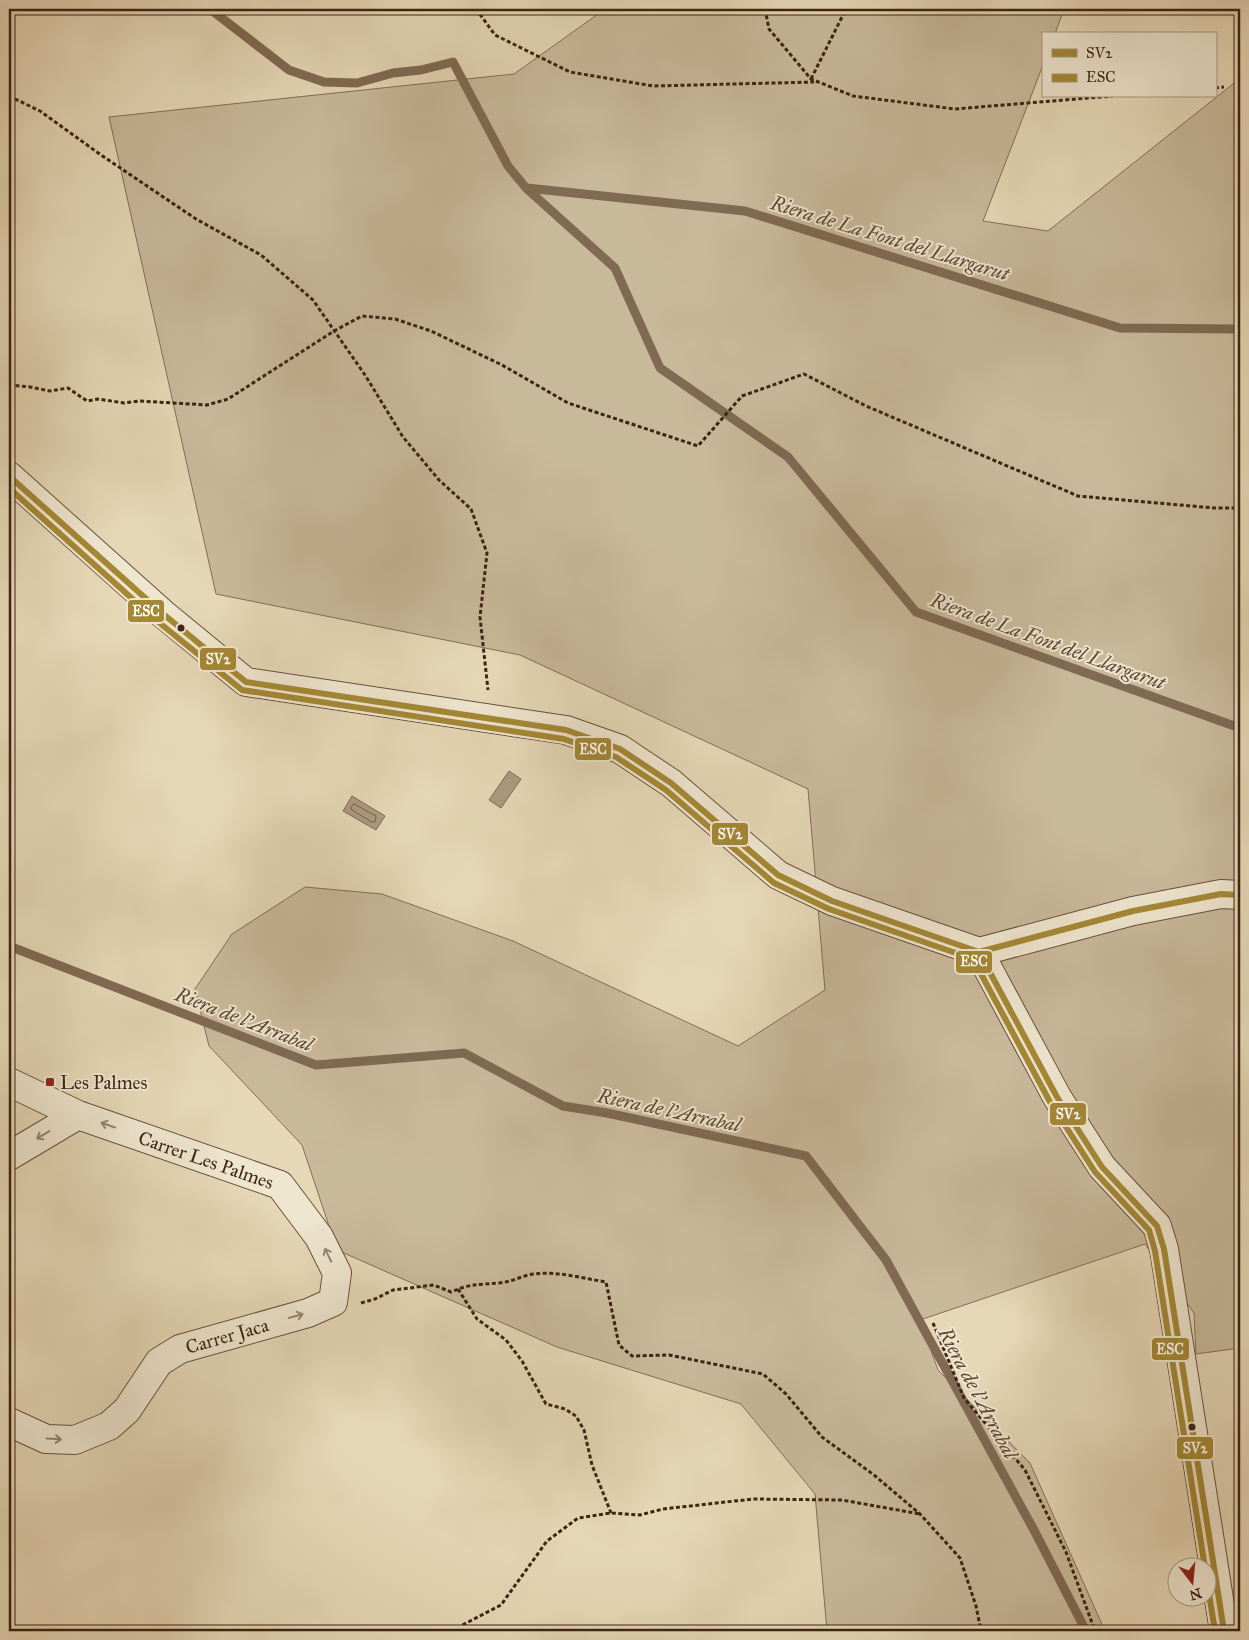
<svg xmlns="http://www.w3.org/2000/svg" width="1249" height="1640" viewBox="0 0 1249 1640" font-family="'IM FELL Great Primer',serif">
  <rect width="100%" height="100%" fill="#e6d8b7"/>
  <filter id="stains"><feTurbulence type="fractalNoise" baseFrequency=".004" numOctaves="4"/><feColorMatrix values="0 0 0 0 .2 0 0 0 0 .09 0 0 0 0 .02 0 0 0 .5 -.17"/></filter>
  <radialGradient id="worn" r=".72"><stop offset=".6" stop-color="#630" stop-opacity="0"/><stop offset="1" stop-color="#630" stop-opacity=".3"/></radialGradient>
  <!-- green -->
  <path fill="#c9b99b" stroke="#836e57" d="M605 9H1064L1055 34H1043V65L983 221 1048 231 1238 80 1240 75V1348L1196 1354 1194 1313 1145 1244 920 1320 938 1370 1030 1463 1105 1631H827L815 1494 741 1404 557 1347 337 1250 302 1145 209 1046 195 989 232 934 305 887 382 894 513 941 738 1046 825 990 808 789 520 655 216 594 109 117 514 74Z"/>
  <!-- water -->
  <path fill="#ad9a7f" stroke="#806a54" d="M509 771 521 779 501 808 489 800Z
    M352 796 385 816 376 830 343 811Z"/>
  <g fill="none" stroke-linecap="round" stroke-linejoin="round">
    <!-- shore -->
    <path stroke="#755e49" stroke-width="1" d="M354 804 376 816 375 822H372L352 810 351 808Z"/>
    <!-- stream -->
    <path stroke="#806a54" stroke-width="9" d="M210 9 289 70 324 82 357 83 393 73 421 70 453 62 508 166 526 188 615 268 660 368 788 457 916 612 1240 728
      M527 188 745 211 1120 328 1240 329
      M9 946 316 1065 464 1053 563 1106 607 1113 806 1156 886 1260 1035 1532 1086 1631"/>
    <!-- minor casing -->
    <g stroke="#67503c" stroke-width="30">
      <path id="minor" d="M9 476 162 613 246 682 566 730 620 749 671 783 778 875 832 901 979 952
        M979 952 1057 1097 1102 1167 1157 1226 1164 1249 1224 1631
        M979 952 1133 911 1221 894 1240 895
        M9 1082 78 1115 280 1185 319 1237 337 1273 333 1302 308 1313 180 1349 159 1362 127 1410 109 1426 75 1440 46 1439 9 1422
        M9 1156 78 1115"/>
    </g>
    <!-- path -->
    <path stroke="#3d2313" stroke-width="3" stroke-dasharray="4 2.5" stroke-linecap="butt" d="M476 9 495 35 570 72 653 86 814 82
      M765 9 769 29 811 79 853 96 955 109 1113 96
      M811 79 846 9
      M1215 88 1224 87
      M9 96 40 111 101 155 196 219 261 255 313 300 365 375 403 437 439 480 471 509 487 553 480 617 488 690
      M9 385 30 387 50 391 68 388 87 401 98 399 124 403 140 401 207 405 228 399 334 331 362 316 395 319 431 331 502 365 568 403 698 446 742 396 804 374 866 406 1078 496 1214 508H1240
      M458 1289 477 1319 506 1340 522 1361 546 1404 565 1409 576 1416 584 1430 592 1465 611 1513
      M361 1303 375 1299 393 1290 434 1285 451 1292C472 1283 478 1285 499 1283 511 1282 522 1276 533 1274 557 1271 582 1278 606 1282L619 1345 632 1356 669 1355 763 1374 786 1394 822 1437 874 1475 920 1514 960 1558 976 1606 981 1631
      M933 1323 964 1398 1025 1470 1066 1552 1095 1631
      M451 1631 501 1605 547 1541 578 1518 611 1513 640 1515 663 1509 753 1499 842 1500 920 1514"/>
    <!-- minor -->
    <use href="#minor" stroke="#efe6d0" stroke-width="28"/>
    <!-- bus-1 casing -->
    <g stroke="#efe6d0" stroke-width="10">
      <path id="bus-1" d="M9 476 162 613 246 682 566 730 620 749 671 783 778 875 832 901 979 952
        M979 952 1057 1097 1102 1167 1157 1226 1164 1249 1224 1631
        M979 952 1133 911 1221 894 1240 895"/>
    </g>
    <!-- bus-2 casing -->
    <g stroke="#efe6d0" stroke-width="10">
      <path id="bus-2" d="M9 488 156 620 242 690 564 739 616 757 666 790 774 883 829 909 973 959 1050 1102 1095 1172 1149 1230 1155 1251 1205 1568
        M1206 1576 1215 1631"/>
    </g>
    <!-- bus-1 -->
    <use href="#bus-1" stroke="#a48834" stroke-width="6"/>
    <!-- bus-2 -->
    <use href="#bus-2" stroke="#a48834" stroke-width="6"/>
  </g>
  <!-- one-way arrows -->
  <defs><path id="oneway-shaft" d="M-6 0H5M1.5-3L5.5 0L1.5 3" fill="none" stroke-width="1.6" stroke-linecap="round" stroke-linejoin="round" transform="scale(1.25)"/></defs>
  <g stroke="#968472">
    <use href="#oneway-shaft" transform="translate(108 1125) rotate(-161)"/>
    <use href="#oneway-shaft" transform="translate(43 1135) rotate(149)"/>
    <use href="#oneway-shaft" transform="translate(328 1255) rotate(-116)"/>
    <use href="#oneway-shaft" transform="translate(296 1316) rotate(-16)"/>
    <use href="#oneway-shaft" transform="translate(54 1439) rotate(3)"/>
  </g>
  <!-- markers -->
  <g fill="#3d2313" stroke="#efe6d0" stroke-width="2">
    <circle cx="181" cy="628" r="4.5"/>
    <circle cx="1192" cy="1427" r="4.5"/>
  </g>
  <rect fill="#8f2418" stroke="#efe6d0" stroke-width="2" x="45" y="1077" width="10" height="10" rx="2.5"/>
  <g text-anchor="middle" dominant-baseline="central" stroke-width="4" stroke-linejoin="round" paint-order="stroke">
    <!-- poi labels -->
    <g font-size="19" fill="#3d2313" stroke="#efe6d0" text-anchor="start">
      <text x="60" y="1082">Les Palmes</text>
    </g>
    <!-- street labels -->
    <g font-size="19" fill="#3d2313" stroke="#efe6d0">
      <text transform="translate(206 1160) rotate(19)">Carrer Les Palmes</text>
      <text transform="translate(227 1336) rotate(-16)">Carrer Jaca</text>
    </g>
    <!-- water labels -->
    <g font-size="20" font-style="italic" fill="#5f4733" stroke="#efe6d0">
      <text transform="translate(890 238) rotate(17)">Riera de La Font del Llargarut</text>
      <text transform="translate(1048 641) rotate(20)">Riera de La Font del Llargarut</text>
      <text transform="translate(244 1019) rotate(21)">Riera de l'Arrabal</text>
      <text transform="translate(669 1110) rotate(12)">Riera de l'Arrabal</text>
      <text transform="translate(978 1393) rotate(62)">Riera de l'Arrabal</text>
    </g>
  </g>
  <g stroke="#efe6d0" stroke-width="2">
    <rect x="127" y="599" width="38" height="24" rx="5" fill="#a48834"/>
    <rect x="199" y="647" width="38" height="24" rx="5" fill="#a48834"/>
    <rect x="574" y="737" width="38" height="24" rx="5" fill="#a48834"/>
    <rect x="711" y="822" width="38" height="24" rx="5" fill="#a48834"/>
    <rect x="955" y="950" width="38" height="24" rx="5" fill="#a48834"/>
    <rect x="1049" y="1102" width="38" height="24" rx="5" fill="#a48834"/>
    <rect x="1151" y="1337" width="39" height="24" rx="5" fill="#a48834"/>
    <rect x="1176" y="1436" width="38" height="24" rx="5" fill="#a48834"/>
  </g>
  <g font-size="14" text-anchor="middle" font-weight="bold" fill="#fff">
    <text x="146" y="616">ESC</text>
    <text x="218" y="664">SV2</text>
    <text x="593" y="754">ESC</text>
    <text x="730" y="839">SV2</text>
    <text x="974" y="966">ESC</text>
    <text x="1068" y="1119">SV2</text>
    <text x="1170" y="1354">ESC</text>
    <text x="1195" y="1453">SV2</text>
  </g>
  <!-- margin -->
  <rect width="1249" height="1640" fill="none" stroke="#e6d8b7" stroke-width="30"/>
  <rect x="10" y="10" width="1229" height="1620" fill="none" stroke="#3d2313" stroke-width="2.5"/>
  <rect x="15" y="15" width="1219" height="1610" fill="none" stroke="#3d2313"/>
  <!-- legend -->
  <rect x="1042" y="32" width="175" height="65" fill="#efe6d0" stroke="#a89884"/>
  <rect x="1052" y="49" width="25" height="8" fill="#a48834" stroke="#a89884"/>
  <text x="1086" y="58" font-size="15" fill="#3d2313">SV2</text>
  <rect x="1052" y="74" width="25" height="8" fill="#a48834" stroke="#a89884"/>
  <text x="1086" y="82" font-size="15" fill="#3d2313">ESC</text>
  <!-- north arrow -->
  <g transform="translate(1192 1582) rotate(164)"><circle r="24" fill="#efe6d0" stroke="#a89884"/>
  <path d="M0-4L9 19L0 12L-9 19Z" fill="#8f2418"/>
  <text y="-8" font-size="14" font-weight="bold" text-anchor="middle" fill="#3d2313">N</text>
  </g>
  <rect width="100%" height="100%" filter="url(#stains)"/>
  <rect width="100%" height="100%" fill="url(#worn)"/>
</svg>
